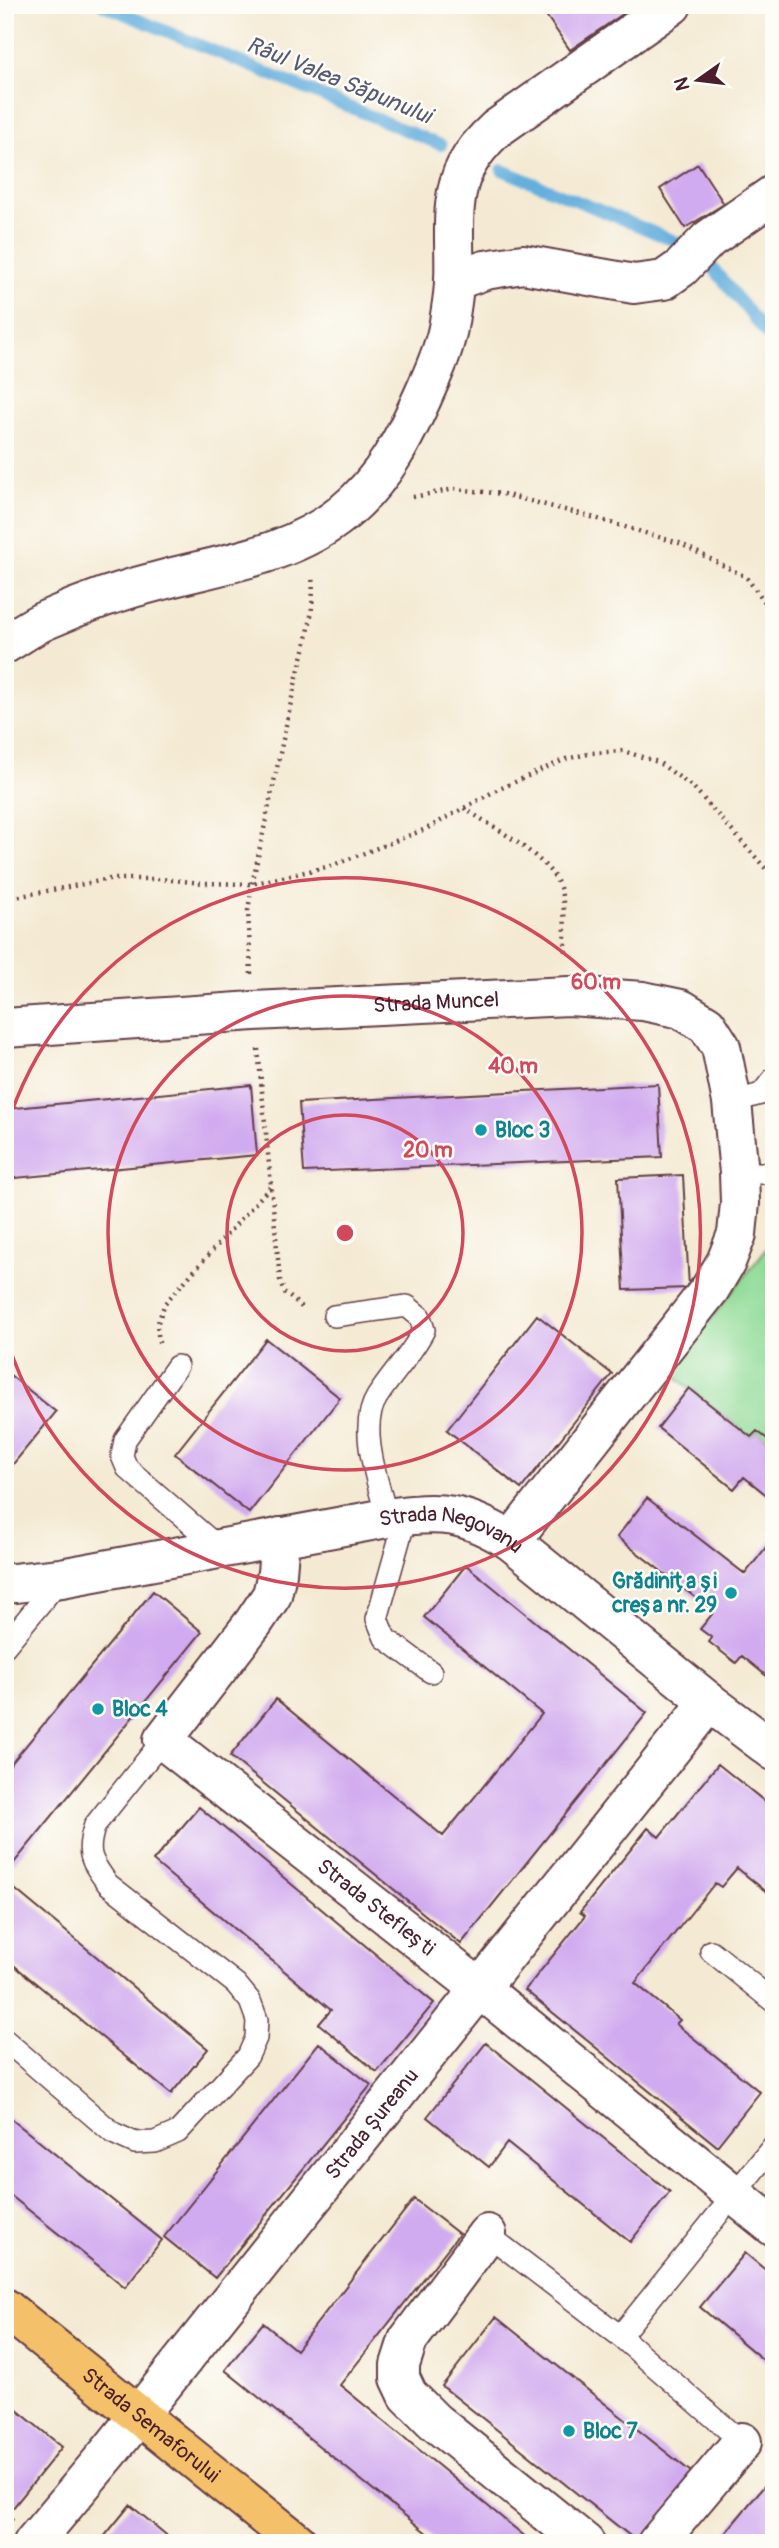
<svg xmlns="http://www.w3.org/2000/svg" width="779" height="2548" viewBox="0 0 779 2548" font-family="Pangolin,sans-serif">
  <rect width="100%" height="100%" fill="#fdfcf7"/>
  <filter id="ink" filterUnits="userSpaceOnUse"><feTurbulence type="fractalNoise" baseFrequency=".0143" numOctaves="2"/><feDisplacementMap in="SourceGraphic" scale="14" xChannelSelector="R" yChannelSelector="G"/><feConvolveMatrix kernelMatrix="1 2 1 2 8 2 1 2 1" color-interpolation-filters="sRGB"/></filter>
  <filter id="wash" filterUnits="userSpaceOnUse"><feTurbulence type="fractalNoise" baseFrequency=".00686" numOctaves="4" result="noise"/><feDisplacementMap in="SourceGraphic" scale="28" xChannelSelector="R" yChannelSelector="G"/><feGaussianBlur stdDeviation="1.57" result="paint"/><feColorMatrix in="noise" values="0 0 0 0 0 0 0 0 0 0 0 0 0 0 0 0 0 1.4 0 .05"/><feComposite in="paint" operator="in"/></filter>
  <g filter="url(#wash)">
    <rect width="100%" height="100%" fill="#f4ead3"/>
    <!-- green -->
    <path fill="#92dc98" stroke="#6e7e62" stroke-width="2" d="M774 1239V1444L757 1431 751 1437 669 1372Z"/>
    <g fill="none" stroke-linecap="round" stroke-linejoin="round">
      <!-- stream -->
      <path stroke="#65afdd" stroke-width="12" d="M103 5 441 145
        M502 170 699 251 774 343"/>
    </g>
    <g id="blocks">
      <!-- building -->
      <path fill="#d1abef" d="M539 5H636L570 50Z
        M698 164 724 204 685 228 660 189Z
        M658 1084 662 1157 304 1172 299 1103Z
        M251 1085 257 1155 5 1179V1109Z
        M683 1175 689 1288 624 1290 618 1178Z
        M537 1315 612 1374 521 1489 447 1430Z
        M266 1339 340 1398 249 1513 175 1454Z
        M5 1371 56 1412 5 1474Z
        M689 1388 751 1437 757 1431 774 1444V1501L744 1477 734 1489 658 1428Z
        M647 1498 745 1574 774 1537V1682L742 1656 736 1663 709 1642 712 1638 700 1629 714 1612 617 1537Z
        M466 1565 647 1713 461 1944 230 1756 276 1699 443 1836 542 1714 424 1617Z
        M153 1591 202 1632 5 1874V1771Z
        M718 1764 774 1809V1898L737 1868 721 1887 715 1883 635 1983 680 2020 676 2024 760 2092 717 2146 525 1990 585 1916 580 1912 648 1828 659 1837Z
        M199 1807 434 2003 377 2072 319 2024 331 2010 153 1861Z
        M5 1881 208 2049 171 2094 5 1958Z
        M319 2043 371 2085 215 2278 164 2237Z
        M486 2043 670 2192 630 2242 507 2143 489 2167 427 2117Z
        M5 2114 162 2240 125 2287 5 2191Z
        M414 2199 459 2234 340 2385 533 2543H439L225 2370 263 2323 296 2350Z
        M745 2253 774 2277V2369L700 2307Z
        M496 2317 696 2476 639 2543 442 2386Z
        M5 2400 62 2447 8 2514 13 2519 5 2529Z
        M774 2474V2543H717L727 2531Z
        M130 2505 176 2543H99Z"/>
    </g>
  </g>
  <g filter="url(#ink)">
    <use href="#blocks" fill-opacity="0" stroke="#643d44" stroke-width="2"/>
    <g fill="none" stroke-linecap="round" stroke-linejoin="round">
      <!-- lane casing -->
      <g stroke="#643d44" stroke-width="24">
        <path id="lane" d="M732 1102 761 1094 774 1078
          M739 1173H774
          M334 1316 407 1306 420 1317 424 1330C411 1355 392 1374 377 1397 357 1428 379 1484 387 1518
          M177 1366 125 1440 122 1456 127 1468 219 1548
          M406 1516 377 1619 385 1638 431 1672
          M5 1646 61 1578
          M711 1951 774 2002
          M5 2040 113 2133 135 2143 155 2142 178 2132 248 2056 256 2038 257 2020 250 2001 236 1984 108 1884C91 1861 85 1853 95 1825L163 1740
          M487 2234 620 2336 742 2442
          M620 2336 774 2145"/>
      </g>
      <!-- street casing -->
      <g stroke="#643d44" stroke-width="42">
        <g id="street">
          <path d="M454 281 485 270 523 264 634 284 664 280 681 268 709 239 774 194"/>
          <path d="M5 644C19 636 32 626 46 620 84 603 125 589 166 579 227 563 293 554 343 513 385 479 406 435 427 387 436 367 446 344 449 322 451 308 454 294 454 280 456 244 448 199 466 166 474 151 484 140 496 129L672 5"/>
          <path id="s1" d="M5 1028 254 1011 569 996 643 1001 681 1009 707 1025 721 1047 732 1102 739 1173 740 1203 737 1234 726 1262 710 1289 511 1541"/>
          <path id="s2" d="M280 1537 277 1573 272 1595 254 1622 163 1740 478 1987 774 2227"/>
          <path id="s3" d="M5 1584 61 1578 387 1518C441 1510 464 1512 511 1541L709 1702 774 1751"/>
          <path d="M487 2234 408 2340 400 2365V2378L408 2395 434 2421 585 2543"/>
          <path id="s4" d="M33 2543 110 2451 709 1702"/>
          <path d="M657 2543 742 2442"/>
        </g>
      </g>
      <!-- primary casing -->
      <g stroke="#643d44" stroke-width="42">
        <g id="primary">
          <path id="s5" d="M5 2308 298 2543"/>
        </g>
      </g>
      <!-- path -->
      <path stroke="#643d44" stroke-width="4.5" stroke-dasharray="2 5" stroke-linecap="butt" d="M413 497 455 489 503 494 588 516 679 543 746 577 774 614
        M464 808C492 827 553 858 561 891 566 912 564 935 566 956
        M5 899 110 879H161L203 883 252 884 331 866 426 829 495 791 566 759 592 753 623 751 658 762 693 787 774 878
        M251 974 248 911 252 884C266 821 279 757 293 693 302 654 316 618 312 577
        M258 1049 280 1280 284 1292 304 1309
        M159 1343 157 1325 165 1303 270 1187"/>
      <!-- lane -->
      <use href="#lane" stroke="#fff" stroke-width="21"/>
      <!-- street -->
      <use href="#street" stroke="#fff" stroke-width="38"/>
      <!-- primary -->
      <use href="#primary" stroke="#f4c16a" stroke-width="38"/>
    </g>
  </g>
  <!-- distance rings -->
  <g fill="none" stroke="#d1495b" stroke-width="3.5">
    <circle cx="345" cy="1233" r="118"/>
    <circle cx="345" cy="1233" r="237"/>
    <path d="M6 1129A355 355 0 1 1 6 1337"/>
  </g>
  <!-- markers -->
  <g fill="#0f9aa8" stroke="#fdfcf7" stroke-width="2.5">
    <circle cx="481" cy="1130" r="7"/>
    <circle cx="731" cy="1593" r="7"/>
    <circle cx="98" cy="1709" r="7"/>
    <circle cx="569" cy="2431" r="7"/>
  </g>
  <g text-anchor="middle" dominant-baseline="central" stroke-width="5" stroke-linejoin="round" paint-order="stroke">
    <!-- street labels -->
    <g font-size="21" fill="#4a1f2b" stroke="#fdfcf7">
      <text stroke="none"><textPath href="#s1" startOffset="432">Strada Muncel</textPath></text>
      <text stroke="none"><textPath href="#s3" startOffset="455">Strada Negovanu</textPath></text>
      <text stroke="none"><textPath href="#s2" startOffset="511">Strada Steflești</textPath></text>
      <text stroke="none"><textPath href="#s4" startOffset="539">Strada Șureanu</textPath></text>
      <text stroke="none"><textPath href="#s5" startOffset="187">Strada Semaforului</textPath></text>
    </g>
    <!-- culture labels -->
    <g font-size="21" font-weight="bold" fill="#0d838f" stroke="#fdfcf7" text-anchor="start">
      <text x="495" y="1130">Bloc 3</text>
      <text x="717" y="1581" text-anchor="end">Grădinița și<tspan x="717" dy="24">creșa nr. 29</tspan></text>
      <text x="112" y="1709">Bloc 4</text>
      <text x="583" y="2431">Bloc 7</text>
    </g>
    <!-- water labels -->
    <g font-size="23" font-style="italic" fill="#555972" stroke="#fdfcf7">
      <text transform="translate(339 80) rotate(22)">Râul Valea Săpunului</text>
    </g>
  </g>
  <circle cx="345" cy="1233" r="10" fill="#d1495b" stroke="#fdfcf7" stroke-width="3.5"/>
  <g font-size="21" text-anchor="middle" font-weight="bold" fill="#d1495b" stroke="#fdfcf7" stroke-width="5" stroke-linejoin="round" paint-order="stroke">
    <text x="596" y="989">60 m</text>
    <text x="513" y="1073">40 m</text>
    <text x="428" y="1157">20 m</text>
  </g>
  <!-- margin -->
  <rect width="779" height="2548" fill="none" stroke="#fdfcf7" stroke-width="28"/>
  <!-- north arrow -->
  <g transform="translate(698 80) rotate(256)" stroke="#fdfcf7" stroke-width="5" paint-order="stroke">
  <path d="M0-5L12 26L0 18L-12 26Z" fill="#4a1f2b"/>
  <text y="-10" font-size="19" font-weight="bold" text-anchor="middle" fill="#4a1f2b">N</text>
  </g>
</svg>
